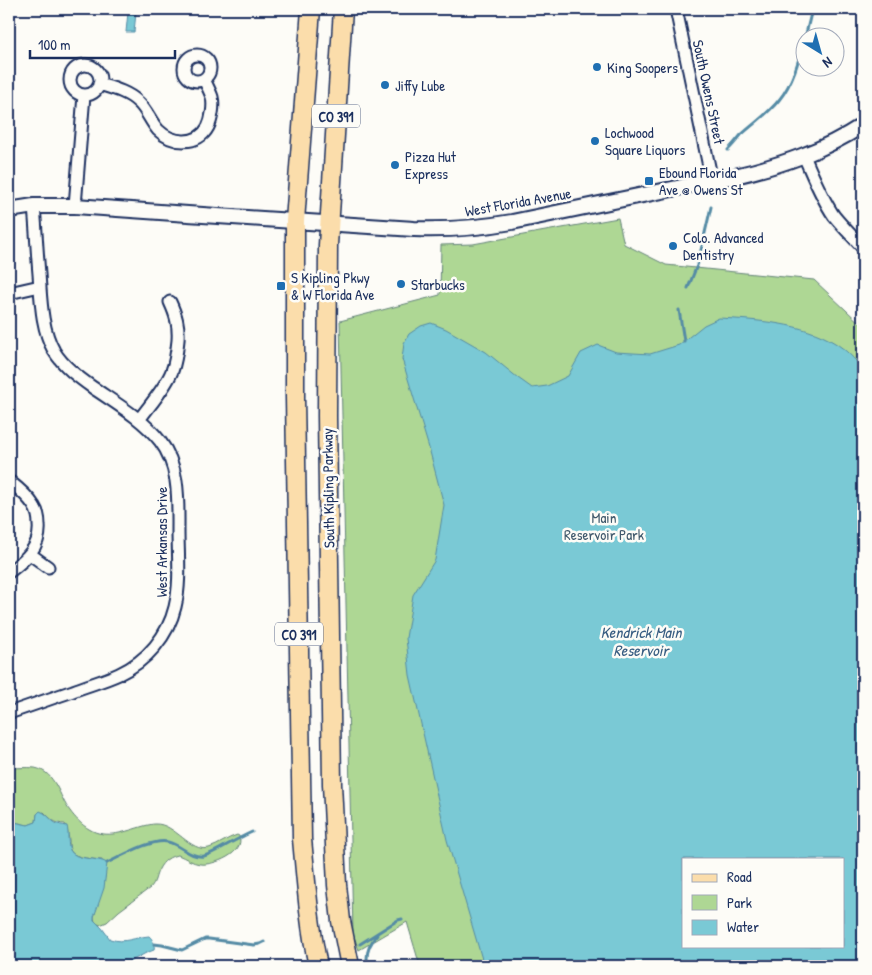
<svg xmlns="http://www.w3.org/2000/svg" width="872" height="975" viewBox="0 0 872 975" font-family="'Patrick Hand',sans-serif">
  <rect width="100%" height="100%" fill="#fdfcf7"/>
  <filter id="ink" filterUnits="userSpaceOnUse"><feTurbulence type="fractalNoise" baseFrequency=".02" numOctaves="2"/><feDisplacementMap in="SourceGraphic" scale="10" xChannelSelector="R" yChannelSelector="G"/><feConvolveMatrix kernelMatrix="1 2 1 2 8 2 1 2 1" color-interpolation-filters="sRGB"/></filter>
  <g filter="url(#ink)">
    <!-- green -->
    <path fill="#aed794" stroke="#648379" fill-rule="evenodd" d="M618 218 624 244 666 265 814 280 863 326V966H420L407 922 359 950 353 934 340 321 440 295 441 245 473 244ZM683 859H843V946H683Z
      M9 768C17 768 27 767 35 768 56 772 59 797 70 811 75 818 82 825 89 829 107 840 126 831 144 826 148 825 152 824 155 824 175 823 190 853 209 848 219 845 227 838 237 835L239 836C246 853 213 866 200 864 192 863 186 858 178 855 170 856 163 861 159 869 155 876 156 882 150 888L119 911 107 922 100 925 95 922 94 917 105 877 102 860C94 859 76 858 71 852 69 848 69 844 69 840 68 834 68 830 65 824 55 824 51 819 44 812L37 814 36 822 28 825 9 821Z"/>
    <!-- water -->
    <path fill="#7ac9d5" stroke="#548ba5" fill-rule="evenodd" d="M128 12 136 13 134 32H126Z
      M719 318C755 320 804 323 835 343 845 349 855 359 863 369V966H484L447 840 410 675 406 638 413 595 435 560 444 505 429 448 402 359 404 343 409 334 421 326 431 323 446 329 486 352 518 378 532 388 547 386 568 376 581 353 598 345 616 352 650 354 679 345 704 325ZM683 859H843V946H683Z
      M40 811C46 813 49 818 54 822 58 825 63 825 67 826 69 833 67 843 70 850 75 861 98 857 107 863L104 888 94 917V920L102 928 110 939C125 944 135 937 149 936 153 939 155 946 154 950L146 953 131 961 118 965 80 964H74L68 966H9V821L28 825 36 822 37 814Z"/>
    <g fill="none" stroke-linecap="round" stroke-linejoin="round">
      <!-- stream -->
      <path stroke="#548ba5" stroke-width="3" d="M805 38 812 9
        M728 150C733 145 737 140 741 135 754 123 768 114 779 100 793 83 799 60 804 39
        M688 288 698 263 711 207
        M679 310 684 341
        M107 863C122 856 153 838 168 842 181 845 190 858 204 856 211 854 218 850 225 846 234 841 243 836 252 832
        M154 944 162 945 182 950 205 939H209L254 945 260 944 264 942
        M360 944 398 920 402 919
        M368 966C365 954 369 944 377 935"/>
      <!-- minor casing -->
      <g stroke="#1b2f5e" stroke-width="15">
        <path id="minor" d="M676 9 712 181
          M184 68a13 13 0 1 1 26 0a13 13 0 1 1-26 0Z
          M70 80a15 15 0 1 1 30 0a15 15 0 1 1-30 0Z
          M99 84C112 88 128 92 138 102 147 110 150 121 158 130 172 144 198 146 208 127 212 119 214 105 212 97 210 91 206 84 204 79
          M804 156C813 176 821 197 834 216 843 227 853 237 863 248
          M75 206 84 95
          M9 293 40 286
          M139 420C149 406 166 387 172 371 176 361 177 350 178 340 179 325 176 315 170 302
          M9 481C18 488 28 496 34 506 38 512 39 518 39 525 41 547 25 560 9 572
          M30 554 48 567
          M9 713C30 706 52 698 73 691 88 685 104 681 119 674 147 661 168 636 175 607 181 582 178 556 178 531 178 500 180 467 160 441 142 418 115 403 92 387 78 377 63 366 54 351 41 328 41 299 39 274 37 251 36 229 34 206"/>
      </g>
      <!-- tertiary casing -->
      <g stroke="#1b2f5e" stroke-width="18">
        <path id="tertiary" d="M9 210 34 206H75L188 214 414 229C447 230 479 228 512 222L735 176C782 165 823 151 863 125"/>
      </g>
      <!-- primary casing -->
      <g stroke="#1b2f5e" stroke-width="21">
        <path id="primary" d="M311 9 295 221V397L302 839C306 881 309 924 318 966
          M343 9 328 245 327 416 332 784 337 885 341 921 350 966"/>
      </g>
      <!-- minor -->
      <use href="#minor" stroke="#fdfcf7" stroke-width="11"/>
      <!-- tertiary -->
      <use href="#tertiary" stroke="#fdfcf7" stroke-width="14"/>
      <!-- primary -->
      <use href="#primary" stroke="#fbddab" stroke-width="18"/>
    </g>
  </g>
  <!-- markers -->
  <g fill="#1f6fb2" stroke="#fdfcf7" stroke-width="2">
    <circle cx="597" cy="67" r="5"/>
    <circle cx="385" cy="85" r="5"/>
    <circle cx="595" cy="141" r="5"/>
    <circle cx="395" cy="165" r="5"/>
    <rect x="644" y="176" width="10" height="10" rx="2.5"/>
    <circle cx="673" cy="246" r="5"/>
    <circle cx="401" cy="284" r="5"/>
    <rect x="276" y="281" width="10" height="10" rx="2.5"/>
  </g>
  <g text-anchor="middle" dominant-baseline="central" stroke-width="5" stroke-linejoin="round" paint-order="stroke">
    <!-- shield labels -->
    <g fill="#fdfcf7" stroke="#5f6c8c" stroke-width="1">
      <rect x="312" y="104.5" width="48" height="23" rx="4"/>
      <rect x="275" y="622.5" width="48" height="23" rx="4"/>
    </g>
    <g font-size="14" font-weight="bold" fill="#1b2f5e">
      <text x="336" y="116">CO 391</text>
      <text x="299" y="634">CO 391</text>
    </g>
    <!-- poi labels -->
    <g font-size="15" fill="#1b2f5e" stroke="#fdfcf7" text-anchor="start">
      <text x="607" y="67">King Soopers</text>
      <text x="395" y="85">Jiffy Lube</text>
      <text x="605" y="132">Lochwood<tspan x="605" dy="17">Square Liquors</tspan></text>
      <text x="405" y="156">Pizza Hut<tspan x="405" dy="17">Express</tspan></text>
      <text x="659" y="172">Ebound Florida<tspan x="659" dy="17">Ave @ Owens St</tspan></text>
      <text x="683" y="237">Colo. Advanced<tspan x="683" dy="17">Dentistry</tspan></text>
      <text x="291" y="277">S Kipling Pkwy<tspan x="291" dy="17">&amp; W Florida Ave</tspan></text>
      <text x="411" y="284">Starbucks</text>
    </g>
    <!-- street labels -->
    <g font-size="15" fill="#1b2f5e" stroke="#fdfcf7">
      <text transform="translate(709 92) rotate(78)">South Owens Street</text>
      <text transform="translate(518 202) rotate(-10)">West Florida Avenue</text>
      <text transform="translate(328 488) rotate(-91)">South Kipling Parkway</text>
      <text transform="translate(161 542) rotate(-90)">West Arkansas Drive</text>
    </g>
    <!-- park labels -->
    <g font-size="15" fill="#40596c" stroke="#fdfcf7">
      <text x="604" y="517">Main<tspan x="604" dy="17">Reservoir Park</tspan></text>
    </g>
    <!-- water labels -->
    <g font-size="16" font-style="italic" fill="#385d82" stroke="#fdfcf7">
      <text x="641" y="632">Kendrick Main<tspan x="641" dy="18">Reservoir</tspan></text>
    </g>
  </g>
  <!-- margin -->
  <rect width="872" height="975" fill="none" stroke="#fdfcf7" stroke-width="30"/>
  <rect x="15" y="15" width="842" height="945" fill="none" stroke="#1b2f5e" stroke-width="2" filter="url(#ink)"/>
  <!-- legend -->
  <rect x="682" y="858" width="162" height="90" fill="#fdfcf7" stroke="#a3aaba"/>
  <rect x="692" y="874" width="25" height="8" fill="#fbddab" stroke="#a3aaba"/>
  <text x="727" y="882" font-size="15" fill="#1b2f5e">Road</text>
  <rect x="692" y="895" width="25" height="15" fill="#aed794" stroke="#a3aaba"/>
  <text x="727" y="908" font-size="15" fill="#1b2f5e">Park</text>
  <rect x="692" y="920" width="25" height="15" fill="#7ac9d5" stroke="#a3aaba"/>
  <text x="727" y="932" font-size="15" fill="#1b2f5e">Water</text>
  <!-- north arrow -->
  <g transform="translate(820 52) rotate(143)"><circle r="24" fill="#fdfcf7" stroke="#a3aaba"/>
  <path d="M0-4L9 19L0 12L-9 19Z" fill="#1f6fb2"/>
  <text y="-8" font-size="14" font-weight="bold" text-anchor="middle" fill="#1b2f5e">N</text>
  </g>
  <!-- scale -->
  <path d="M30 50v8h145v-8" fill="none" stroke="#1b2f5e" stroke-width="2.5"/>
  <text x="38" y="50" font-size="15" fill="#1b2f5e" stroke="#fdfcf7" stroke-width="4" paint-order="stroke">100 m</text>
</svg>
